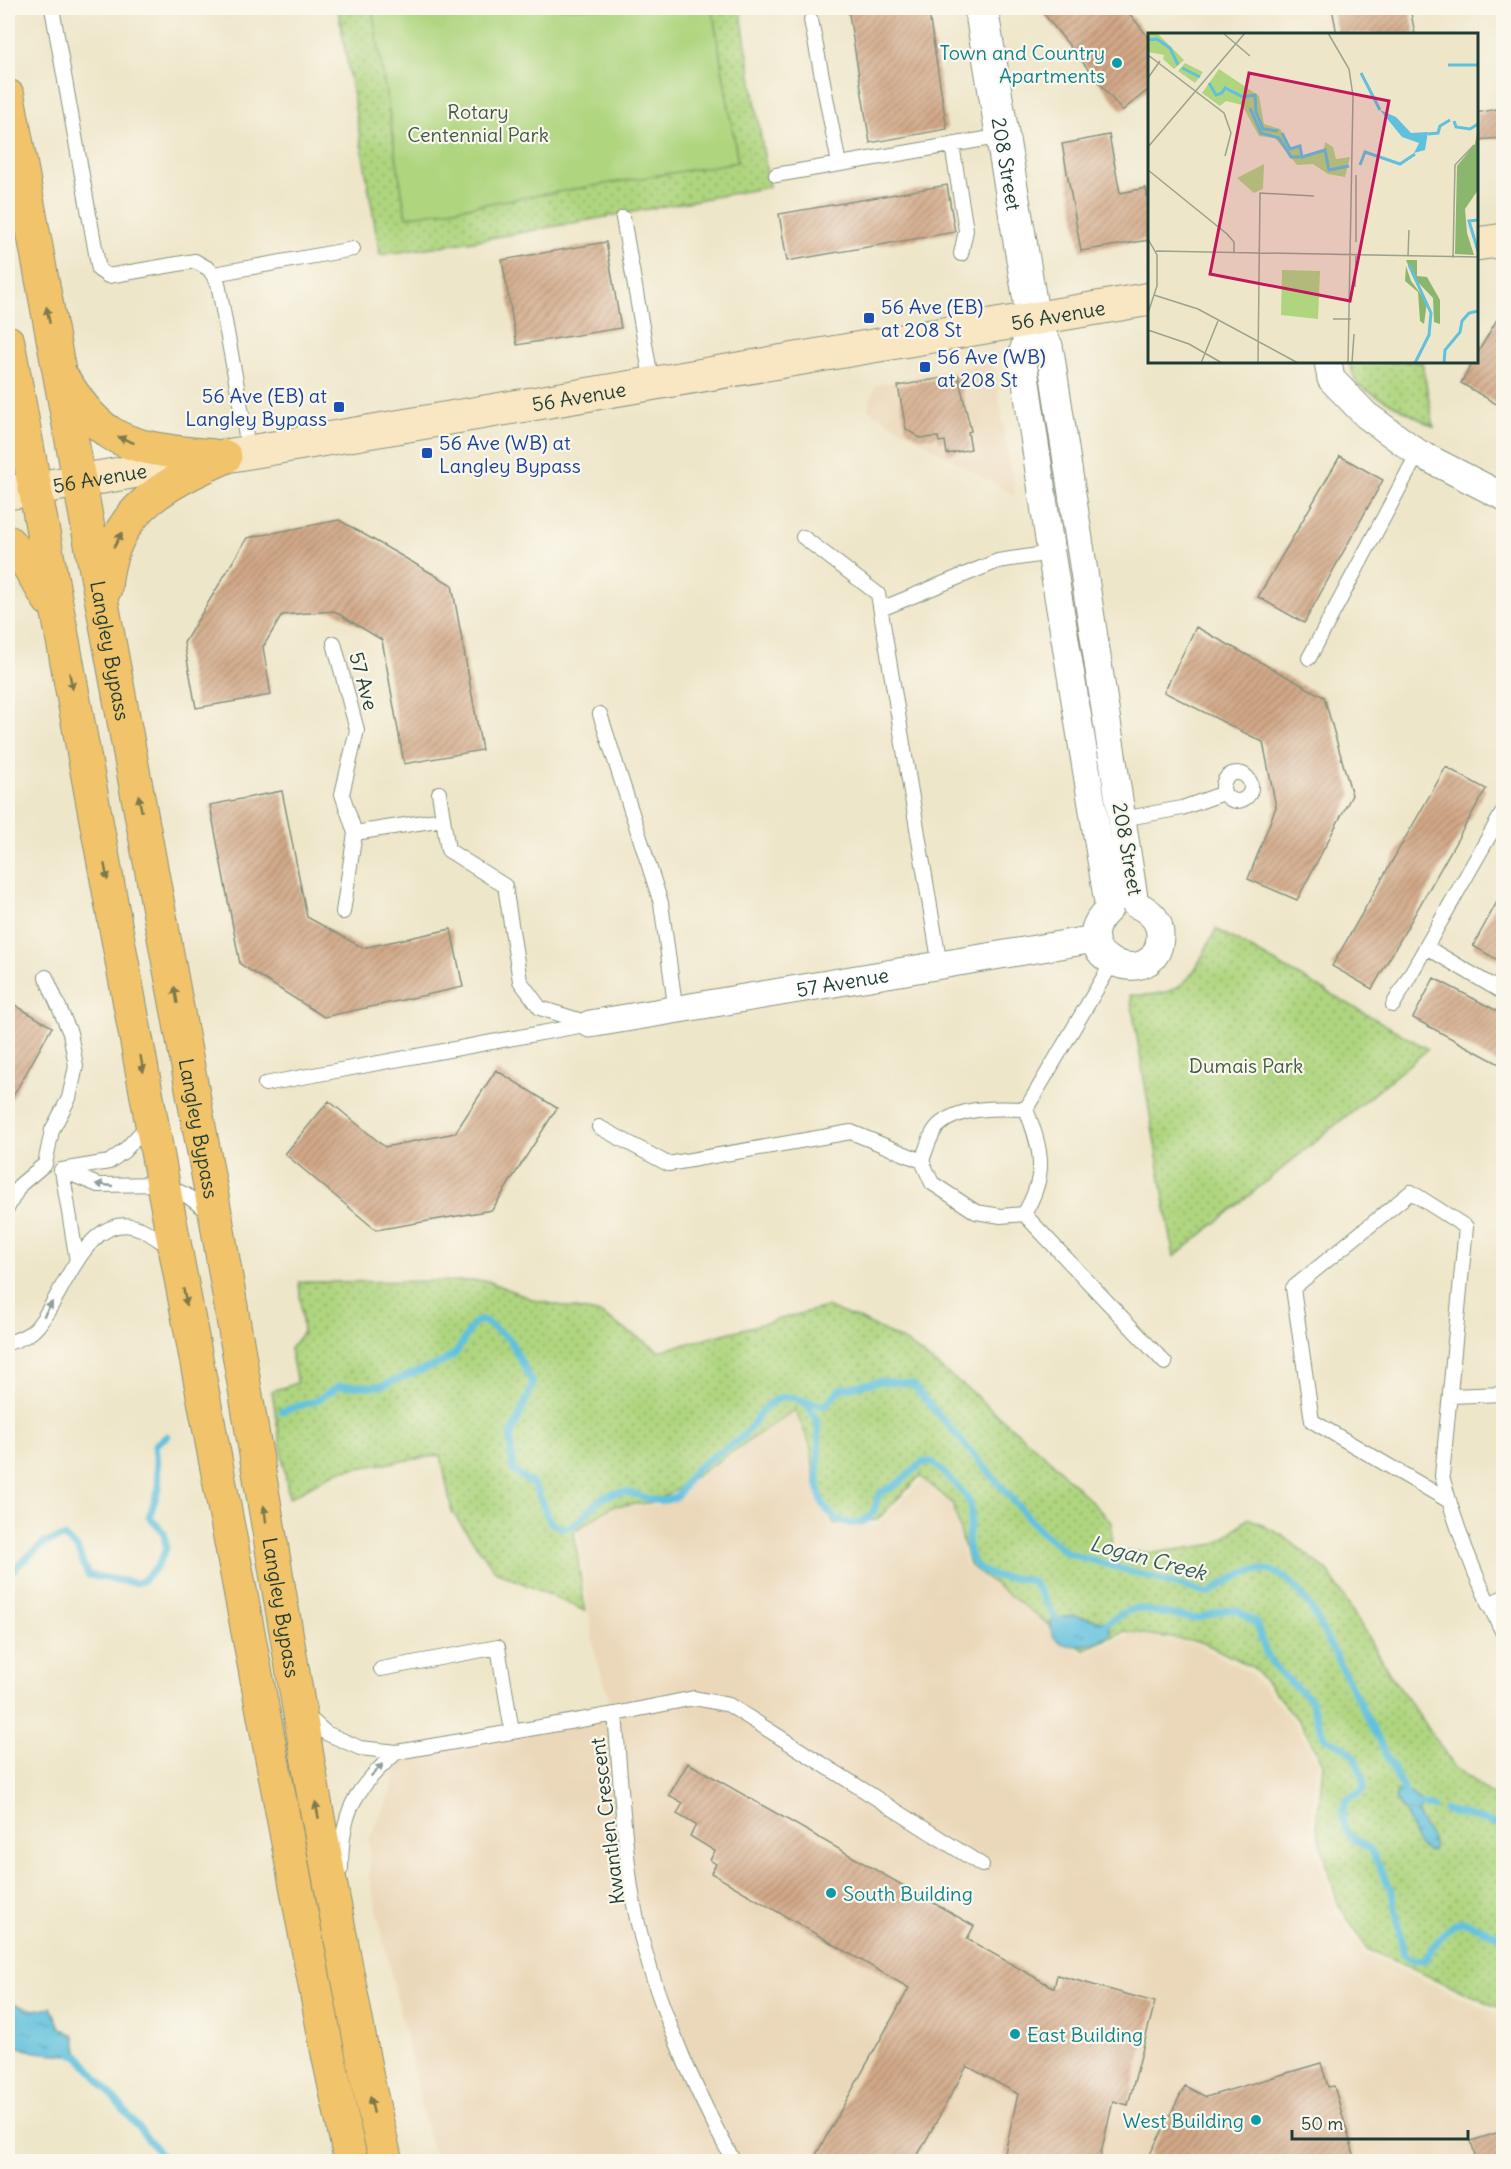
<svg xmlns="http://www.w3.org/2000/svg" width="1511" height="2169" viewBox="0 0 1511 2169" font-family="Delius,sans-serif">
  <defs>
    <pattern id="grass-dots" width="8" height="8" patternUnits="userSpaceOnUse" patternTransform="scale(1.5)"><rect width="8" height="8" fill="#afd57f"/><path d="M2 2h.1M6 6h.1" fill="none" stroke="#8eae69" stroke-width="1.8" stroke-linecap="round"/></pattern>
    <pattern id="water-ripples" width="26" height="14" patternUnits="userSpaceOnUse" patternTransform="scale(1.5)"><rect width="26" height="14" fill="#60c1de"/><path d="M2 4q2-2 4 0t4 0M15 11q2-2 4 0t4 0" fill="none" stroke="#4f9eb5"/></pattern>
    <pattern id="building-hatch" width="6" height="6" patternUnits="userSpaceOnUse" patternTransform="scale(1.5)"><rect width="6" height="6" fill="#d2a887"/><path d="M-1 1l2-2M0 6l6-6M5 7l2-2" fill="none" stroke="#aa8a6f"/></pattern>
  </defs>
  <rect width="100%" height="100%" fill="#fbf7ec"/>
  <filter id="ink" filterUnits="userSpaceOnUse"><feTurbulence type="fractalNoise" baseFrequency=".0167" numOctaves="2"/><feDisplacementMap in="SourceGraphic" scale="12" xChannelSelector="R" yChannelSelector="G"/><feConvolveMatrix kernelMatrix="1 2 1 2 8 2 1 2 1" color-interpolation-filters="sRGB"/></filter>
  <filter id="wash" filterUnits="userSpaceOnUse"><feTurbulence type="fractalNoise" baseFrequency=".008" numOctaves="4" result="noise"/><feDisplacementMap in="SourceGraphic" scale="24" xChannelSelector="R" yChannelSelector="G"/><feGaussianBlur stdDeviation="1.35" result="paint"/><feColorMatrix in="noise" values="0 0 0 0 0 0 0 0 0 0 0 0 0 0 0 0 0 1.4 0 .05"/><feComposite in="paint" operator="in"/></filter>
  <g filter="url(#wash)">
    <rect width="100%" height="100%" fill="#eee6c9"/>
    <!-- built -->
    <path fill="#ebd8ba" d="M987 363 994 368 1015 496 867 409 876 385Z
      M794 1413 808 1448 813 1488 833 1527 877 1525 923 1480 953 1509 966 1567 1008 1593 1082 1653 1133 1634 1198 1645 1251 1673 1297 1727 1317 1762 1310 1831 1335 1911 1364 1954 1503 2016V2161H436L427 2130 369 1878 370 1837 387 1802 404 1750 614 1714 594 1650 578 1529 615 1508 658 1505Z"/>
    <!-- grass -->
    <path fill="url(#grass-dots)" stroke="#67895a" stroke-width="1.5" d="M338 8H740L769 187 474 241 380 255Z
      M1349 362H1422L1434 427 1357 385Z
      M1216 929 1428 1049 1174 1257 1130 995C1189 998 1192 975 1216 929Z
      M488 1281 534 1300 601 1314 659 1351 826 1307 859 1319 907 1343 969 1390 1052 1462 1112 1523 1111 1550 1154 1553 1216 1544 1249 1518 1283 1536 1328 1571 1392 1677 1454 1766 1503 1804V2009L1367 1949 1338 1904 1317 1828 1323 1764 1302 1725 1254 1668 1204 1643 1125 1631 1083 1650 969 1565 953 1504 920 1476 877 1520 834 1524 816 1489 810 1445 795 1410 669 1494 650 1503 613 1506 574 1531 585 1611 495 1571 452 1512 441 1455 338 1471 289 1498 272 1391 297 1383 290 1349 303 1332 299 1282Z"/>
    <!-- garden -->
    <path fill="#afd57f" stroke="#67895a" stroke-width="1.5" d="M372 8H712L738 162 406 217Z"/>
    <!-- water -->
    <path fill="url(#water-ripples)" stroke="#407f89" stroke-width="1.5" d="M1074 1616 1108 1622 1111 1634C1094 1648 1048 1655 1051 1622L1057 1618Z
      M1397 1792 1410 1793 1423 1803 1418 1814C1421 1827 1435 1835 1433 1849L1428 1852C1412 1843 1414 1829 1406 1815 1403 1808 1398 1805 1395 1799Z
      M8 2003 35 2010 51 2007 60 2027 75 2036 79 2056 35 2052 8 2043Z"/>
    <g fill="none" stroke-linecap="round" stroke-linejoin="round">
      <!-- stream -->
      <path stroke="#60c1de" stroke-width="7" d="M801 1400 825 1406 840 1389 882 1381 912 1384 1040 1531 1067 1553 1209 1594C1257 1557 1282 1561 1314 1613L1408 1798
        M282 1411 316 1401 339 1386H380L443 1362 456 1353 474 1323 483 1320 510 1340 533 1384 510 1438 513 1470 535 1486 550 1521C575 1543 588 1503 606 1496 638 1483 645 1510 676 1497 684 1488 688 1476 697 1468 710 1456 729 1449 742 1437 757 1422 761 1403 784 1397 800 1394 817 1413 818 1428 822 1458 805 1508 844 1522 853 1525 863 1523 870 1517 876 1510 875 1500 881 1492L896 1485 923 1462H933C944 1474 961 1487 969 1501 978 1519 954 1553 983 1571 1001 1582 1018 1574 1033 1582L1054 1616 1064 1623
        M8 1574 44 1543 64 1537 77 1548 88 1575 135 1583 142 1581 157 1567 166 1549 164 1533 149 1517 159 1488 155 1445 167 1436
        M1103 1626 1125 1612 1137 1608 1195 1619 1226 1610 1238 1611 1256 1623 1266 1653 1278 1671 1310 1699 1324 1737C1331 1742 1340 1744 1347 1749 1356 1756 1366 1779 1363 1790L1345 1801 1342 1818 1346 1830 1354 1839 1371 1850 1392 1892 1404 1955 1411 1960H1425C1436 1947 1444 1925 1463 1921L1504 1938
        M1415 1804 1433 1807
        M1445 1810 1504 1826
        M72 2054 79 2056 167 2162"/>
    </g>
    <g id="blocks">
      <!-- building -->
      <path fill="url(#building-hatch)" d="M848 8H928L947 129 870 143Z
        M1039 8H1125L1149 38V89L1122 111Z
        M1332 8H1410L1415 34H1337Z
        M1503 108V138L1476 140V113Z
        M1109 135 1120 193 1146 188 1149 206V240L1081 251 1062 144Z
        M947 185 955 232 787 261 779 214Z
        M606 242 621 328 517 345 502 260Z
        M1503 309V408L1461 383 1473 362H1476V356Z
        M958 375 971 431 968 432 971 449 947 454 945 441 939 442 938 437 920 438 906 429 898 386Z
        M1340 456 1383 480 1304 623 1258 597Z
        M339 520 452 585 482 750 404 764 382 640 334 611 282 615 263 647 271 695 196 708 184 643 247 538Z
        M1196 627 1324 697 1352 795 1297 900 1248 879 1276 807 1263 742 1164 692Z
        M1446 767 1486 789 1372 989 1332 966Z
        M282 791 307 917 363 948 451 929 463 987 324 1017 240 964 210 805Z
        M1503 891V963L1473 946Z
        M1434 978 1503 1014V1066L1413 1018Z
        M8 1001 52 1027 8 1105Z
        M496 1070 557 1108 492 1210 376 1230 285 1154 329 1101 385 1147 455 1133Z
        M688 1763 974 1926 967 1939 1054 1988 1057 1975 1155 2002 1128 2105 1113 2101 1099 2162H1003L1018 2094 967 2066 914 2162H812L909 1988 711 1873 716 1864 710 1860 715 1851 690 1836 696 1825 677 1814 683 1803 669 1795Z
        M1321 2063 1328 2087 1334 2086 1356 2162H1146L1185 2086 1206 2097Z
        M1503 2131V2162H1477L1471 2141Z"/>
    </g>
  </g>
  <g filter="url(#ink)">
    <use href="#blocks" fill-opacity="0" stroke="#86927e" stroke-width="1.5"/>
    <g fill="none" stroke-linecap="round" stroke-linejoin="round">
      <!-- service casing -->
      <g stroke="#86927e" stroke-width="16">
        <path id="service" d="M52 8 99 270 108 276 195 261 209 269 218 283 249 452
          M811 20 839 164
          M952 145 966 230 961 254
          M776 175 1003 136
          M623 218 652 384
          M214 274 353 249
          M803 537 878 594 940 966
          M881 609 998 561 1051 553
          M334 643 357 730 342 794 355 833
          M1309 658 1418 453
          M600 714 661 903 676 1012
          M1223 787a14 14 0 1 1 28 0a14 14 0 1 1-28 0Z
          M439 793 448 850 505 886 520 981 540 1008 588 1023
          M1122 819 1182 808 1224 793
          M343 912 355 833 443 819
          M1426 947 1504 993
          M1393 1005 1504 810
          M265 1084 590 1024
          M1026 1109 1112 963
          M599 1127 668 1164 851 1132 922 1161C926 1150 930 1134 938 1126 960 1106 998 1108 1026 1109
          M922 1161 932 1183 976 1212 1001 1216 1024 1214C1048 1174 1042 1151 1026 1109
          M61 1170 98 1185 163 1184 186 1195 210 1213
          M8 1207 20 1185 45 1164 52 1130 69 1098 76 1066 70 1033 46 977
          M1024 1214 1165 1363
          M77 1261 62 1170 109 1162 124 1151 149 1124
          M8 1343C17 1340 29 1336 36 1328 62 1301 87 1205 141 1229 152 1234 163 1243 173 1249
          M1450 1396 1504 1394
          M1449 1501 1312 1421 1293 1288 1411 1192 1466 1227 1442 1476C1457 1532 1478 1584 1504 1635
          M1488 1604 1504 1597
          M381 1669 498 1647 512 1732
          M615 1714 694 1698 729 1705 982 1865
          M306 1715 326 1733 360 1748 397 1752 615 1714C620 1772 623 1831 631 1888 645 1977 690 2083 734 2162
          M341 1869C341 1812 354 1789 397 1752"/>
      </g>
      <!-- minor casing -->
      <g stroke="#86927e" stroke-width="29">
        <g id="minor">
          <path d="M1033 319 1049 346 1051 357 1135 904C1149 910 1160 919 1160 935 1160 996 1057 957 1109 909L1051 553 1022 355Z"/>
          <path d="M1328 362 1331 379 1366 415 1418 453 1504 497"/>
          <path id="s1" d="M590 1024 1095 939"/>
        </g>
      </g>
      <!-- tertiary casing -->
      <g stroke="#86927e" stroke-width="35">
        <g id="tertiary">
          <path id="s2" d="M981 8 1033 319"/>
        </g>
      </g>
      <!-- secondary casing -->
      <g stroke="#86927e" stroke-width="35">
        <g id="secondary">
          <path d="M1476 244 1504 240"/>
          <path id="s3" d="M8 493 1150 299"/>
        </g>
      </g>
      <!-- primary casing -->
      <g stroke="#86927e" stroke-width="35">
        <g id="primary">
          <path id="s4" d="M8 96 216 1218 313 1791 367 2078 386 2162"/>
          <path d="M8 342 163 1184 328 2054 351 2162"/>
          <path d="M63 379C76 398 89 419 109 432 137 452 189 453 223 457"/>
          <path d="M8 542 26 562 49 600"/>
          <path d="M105 589C110 512 162 485 225 457"/>
        </g>
      </g>
      <!-- service -->
      <use href="#service" stroke="#fff" stroke-width="14"/>
      <!-- minor -->
      <use href="#minor" stroke="#fff" stroke-width="27"/>
      <!-- tertiary -->
      <use href="#tertiary" stroke="#fff" stroke-width="33"/>
      <!-- secondary -->
      <use href="#secondary" stroke="#f9e7c3" stroke-width="33"/>
      <!-- primary -->
      <use href="#primary" stroke="#f1c36a" stroke-width="33"/>
    </g>
    <!-- one-way arrows -->
    <defs><path id="oneway-solid" d="M-6-.8H1V-3.2L6.5 0L1 3.2V.8H-6Z" transform="scale(1.5)"/></defs>
    <g fill="#7d794c">
      <use href="#oneway-solid" transform="translate(48 315) rotate(-101)"/>
      <use href="#oneway-solid" transform="translate(126 440) rotate(-159)"/>
      <use href="#oneway-solid" transform="translate(118 540) rotate(-61)"/>
      <use href="#oneway-solid" transform="translate(71 681) rotate(79)"/>
      <use href="#oneway-solid" transform="translate(140 803) rotate(-101)"/>
      <use href="#oneway-solid" transform="translate(106 872) rotate(79)"/>
      <use href="#oneway-solid" transform="translate(176 995) rotate(-100)"/>
      <use href="#oneway-solid" transform="translate(142 1064) rotate(80)"/>
      <use href="#oneway-solid" transform="translate(185 1297) rotate(79)"/>
      <use href="#oneway-solid" transform="translate(265 1514) rotate(-98)"/>
      <use href="#oneway-solid" transform="translate(317 1810) rotate(-101)"/>
      <use href="#oneway-solid" transform="translate(372 2105) rotate(-102)"/>
    </g>
    <g fill="#8f9e9a">
      <use href="#oneway-solid" transform="translate(104 1185) rotate(-174)"/>
      <use href="#oneway-solid" transform="translate(48 1309) rotate(-59)"/>
      <use href="#oneway-solid" transform="translate(377 1770) rotate(-45)"/>
    </g>
  </g>
  <!-- markers -->
  <g fill="#0f9aa8" stroke="#fbf7ec" stroke-width="2">
    <circle cx="1117" cy="63" r="6"/>
    <circle cx="831" cy="1893" r="6"/>
    <circle cx="1015" cy="2034" r="6"/>
    <circle cx="1256" cy="2120" r="6"/>
  </g>
  <g fill="#1a4fb4" stroke="#fbf7ec" stroke-width="2">
    <rect x="863" y="312" width="12" height="12" rx="3"/>
    <rect x="919" y="361" width="12" height="12" rx="3"/>
    <rect x="333" y="401" width="12" height="12" rx="3"/>
    <rect x="421" y="447" width="12" height="12" rx="3"/>
  </g>
  <g text-anchor="middle" dominant-baseline="central" stroke-width="4.5" stroke-linejoin="round" paint-order="stroke">
    <!-- culture labels -->
    <g font-size="20" fill="#0d838f" stroke="#fbf7ec" text-anchor="end">
      <text x="1105" y="52">Town and Country<tspan x="1105" dy="23">Apartments</tspan></text>
      <text x="843" y="1893" text-anchor="start">South Building</text>
      <text x="1027" y="2034" text-anchor="start">East Building</text>
      <text x="1244" y="2120">West Building</text>
    </g>
    <!-- park labels -->
    <g font-size="20" fill="#3c5b43" stroke="#fbf7ec">
      <text x="478" y="111">Rotary<tspan x="478" dy="23">Centennial Park</tspan></text>
      <text x="1246" y="1065">Dumais Park</text>
    </g>
    <!-- street labels -->
    <g font-size="20" fill="#1f3d34" stroke="#fbf7ec">
      <text stroke="none"><textPath href="#s2" startOffset="158">208 Street</textPath></text>
      <text stroke="none"><textPath href="#s3" startOffset="1065">56 Avenue</textPath></text>
      <text stroke="none"><textPath href="#s3" startOffset="579">56 Avenue</textPath></text>
      <text stroke="none"><textPath href="#s3" startOffset="93">56 Avenue</textPath></text>
      <text stroke="none"><textPath href="#s4" startOffset="564">Langley Bypass</textPath></text>
      <text transform="translate(364 681) rotate(75)">57 Ave</text>
      <text transform="translate(1128 849) rotate(80)">208 Street</text>
      <text stroke="none"><textPath href="#s1" startOffset="256">57 Avenue</textPath></text>
      <text stroke="none"><textPath href="#s4" startOffset="1050">Langley Bypass</textPath></text>
      <text stroke="none"><textPath href="#s4" startOffset="1536">Langley Bypass</textPath></text>
      <text transform="translate(607 1821) rotate(-97)">Kwantlen Crescent</text>
    </g>
    <!-- transit labels -->
    <g font-size="20" fill="#164399" stroke="#fbf7ec" text-anchor="start">
      <text x="881" y="306">56 Ave (EB)<tspan x="881" dy="23">at 208 St</tspan></text>
      <text x="937" y="356">56 Ave (WB)<tspan x="937" dy="23">at 208 St</tspan></text>
      <text x="327" y="395" text-anchor="end">56 Ave (EB) at<tspan x="327" dy="23">Langley Bypass</tspan></text>
      <text x="439" y="442">56 Ave (WB) at<tspan x="439" dy="23">Langley Bypass</tspan></text>
    </g>
    <!-- water labels -->
    <g font-size="21" font-style="italic" fill="#2f5e5e" stroke="#fbf7ec">
      <text transform="translate(1148 1558) rotate(15)">Logan Creek</text>
    </g>
  </g>
  <!-- overview -->
  <g transform="translate(1148 33)">
    <rect width="330" height="330" fill="#eee6c9"/>
    <path d="M9 0 36 27 26 36 15 26 16 22 0 19V1ZM37 30 55 39 47 50 30 38ZM71 36 111 63 116 91 132 96 143 115 152 112 154 123 176 116 177 109 185 114 188 126 202 124 197 144 180 141 165 131 149 132 127 105 111 103 94 72 78 68 72 73 54 60ZM116 131 115 156 106 160 89 145ZM134 237 172 238 170 286 133 282Z" fill="#afd57f"/>
    <path d="M330 95V157L317 176 319 200 326 222 307 221 309 133 327 111ZM258 227H269V243L279 244 292 267V291L286 289 285 265 265 244ZM258 233 263 248 279 269 276 291 272 288 270 259 257 248Z" fill="#8bb66e"/>
    <path d="M137 240 168 241 167 272 136 271Z" fill="#afd57f"/>
    <path d="M232 77 248 84 263 100 280 99 277 117 266 120 271 110 254 104Z" fill="#60c1de"/>
    <path fill="none" stroke="#60c1de" stroke-width="3" d="M0 7 9 6 22 15 30 32M300 32H330M34 35 52 44M213 40 232 77M61 50 68 62 74 60M74 60 77 55 95 64 107 62 108 79 115 96 130 98M102 75 113 100 131 105 143 124H152M306 88 308 94 322 96 330 91M134 100 142 116 152 113 154 124 177 117 181 137 201 133M280 101 290 100 292 93 302 87M212 132 217 119 252 131 267 121M330 187 321 188 330 218M261 232 283 280 281 302 267 330M296 330 297 317 312 299 314 288 321 280 330 278"/>
    <path fill="none" stroke="#9ba28d" stroke-width="1.5" d="M75 0 102 23M180 0 201 36 205 63 200 330M0 22 76 80 83 100 77 123M0 45 12 28M0 114 97 0M0 137 79 201 86 209V219M0 206 9 222V253L0 280M208 209V142M8 218 330 224M260 223 261 197M305 225 307 132 326 112M207 254 208 223M6 262 50 276 150 330M185 286H203M0 297 41 311 74 330M53 330 70 288M110 330 112 160 166 163M204 330 206 301"/>
    <path fill="#c2185b" fill-opacity="0.15" stroke="#c2185b" stroke-width="3" d="M101 40 241 68 202 268 62 241Z"/>
    <rect width="330" height="330" fill="none" stroke="#1f3d34" stroke-width="3"/>
  </g>
  <!-- margin -->
  <rect width="1511" height="2169" fill="none" stroke="#fbf7ec" stroke-width="30"/>
  <!-- scale -->
  <path d="M1292 2130v9h176v-9" fill="none" stroke="#1f3d34" stroke-width="3"/>
  <text x="1301" y="2130" font-size="18" fill="#1f3d34" stroke="#fbf7ec" stroke-width="4.5" paint-order="stroke">50 m</text>
</svg>
